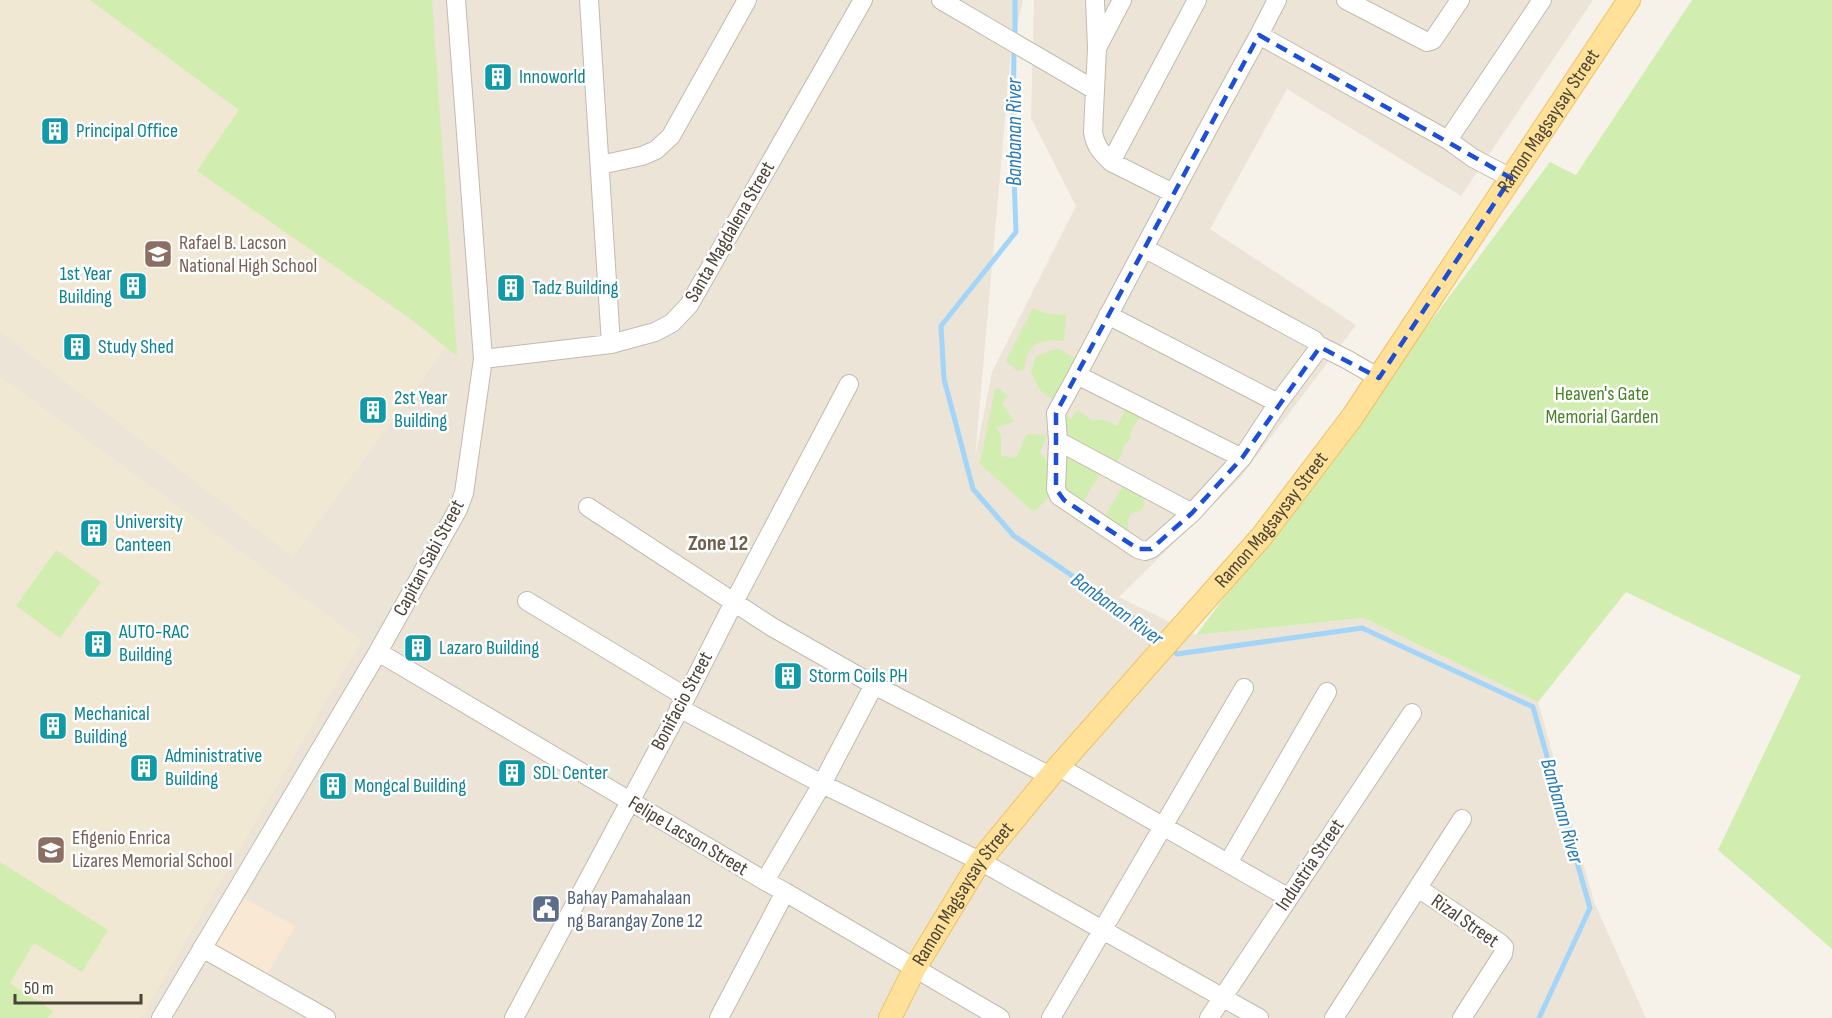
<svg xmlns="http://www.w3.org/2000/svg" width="1832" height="1018" viewBox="0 0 1832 1018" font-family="'Sofia Sans Condensed',sans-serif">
  <rect width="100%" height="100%" fill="#f6f2ea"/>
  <!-- residential -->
  <path fill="#ebe4d7" d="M0 0H1023L1011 51 975 458 992 372 1076 206 1031 118 1034 0H1593L1461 196 1287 89 1210 229 1356 325 1240 478 1119 597 1196 635 1363 618 1538 702 1594 902 1646 1018H0Z"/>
  <!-- commercial -->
  <path fill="#f9e9d4" d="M239 895 295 926 267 975 212 944Z"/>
  <!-- education -->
  <path fill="#f0e8d3" d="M0 0H90L239 110 197 170 408 317 446 347 293 557 0 332Z
    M0 376 362 640 141 1018H0Z"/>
  <!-- green -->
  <path fill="#d2edb0" d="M90 0H432L457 356 408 317 197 171 239 110Z
    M1692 0H1832V949L1718 850 1801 676 1626 592 1538 702 1363 618 1196 635 1550 162 1576 175Z
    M1033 308 1047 314 1066 315 1064 341C1039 339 1028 343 1024 369L1017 371 1006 361Z
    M1058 348 1078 360 1053 399C1040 395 1036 383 1031 372L1036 356Z
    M998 388 1008 396 1002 403 1014 422 996 428 1001 436V456L1016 458 1027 434 1047 435 1040 453 1049 463 1048 498 1034 512 980 464 995 389Z
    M1128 404 1143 415 1132 428 1130 440 1124 445 1122 453 1117 462 1108 464 1060 440 1065 412 1071 419 1077 410 1093 421 1101 419 1117 426Z
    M1068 451 1123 480 1119 485 1100 474 1083 502 1106 515 1124 483 1141 495 1145 503 1141 511 1131 513C1126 522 1127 528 1132 537L1060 494 1062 458Z
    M56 550 101 582 60 638 16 606Z
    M0 862 108 930 82 972 34 943 10 983 53 1011 48 1018H0Z"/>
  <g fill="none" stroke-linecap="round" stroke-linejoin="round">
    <!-- stream -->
    <path stroke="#a2d5f7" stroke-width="5" d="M1015 37V0
      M1014 47 1013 148 1016 232 941 326 944 379 973 489 1014 536 1124 611 1162 641
      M1169 647 1177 654 1362 628 1533 707 1590 908 1539 1018"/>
    <!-- minor casing -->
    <g stroke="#c3baab" stroke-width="20">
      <path id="minor" d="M589 0 611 344
        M941 0 1095 90
        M1095 0 1097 48 1093 132C1095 146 1101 152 1111 162
        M1346 0 1427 42 1433 40 1460 0
        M1259 35 1277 0
        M1098 46 1122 0
        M1448 140 1542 0
        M600 165 642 156 656 150 671 136 747 0
        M1173 193 1111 162 1197 0
        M1144 248 1314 340 1318 345 1348 360 1379 378
        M1108 315 1278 403 1242 458 1077 375C1137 261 1197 147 1259 35L1448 140 1473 158 1511 178
        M483 359 611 344 655 332 672 323 689 305 863 0
        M1077 375 1056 413 1058 441 1192 513 1242 458
        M1278 403 1316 352 1318 345
        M1058 441 1056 489 1059 496 1138 549 1145 551 1151 549 1192 513
        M588 507 772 627 874 685 1050 776
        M527 601 686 697
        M378 652 765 881 785 892 1000 1018
        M679 708 822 784 980 861 1259 1018
        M1059 767 1289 898
        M1228 863 1327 692
        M765 881 822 784 874 685
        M1418 888 1500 943 1504 947 1503 954 1462 1018
        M202 948 326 1018
        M161 1018 378 652 458 509 464 493 483 359 456 0
        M514 1018 686 697 734 602 849 384
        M719 1018 785 892
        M1051 1018 1244 688
        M1209 1018 1412 713
        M1334 1018 1462 819"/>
    </g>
    <!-- major casing -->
    <g stroke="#eec260" stroke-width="24">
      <g id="major">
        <path id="s1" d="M890 1018 915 968 980 861 1050 776 1262 536 1353 416 1629 0"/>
      </g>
    </g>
    <!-- minor -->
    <use href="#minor" stroke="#fff" stroke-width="18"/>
    <!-- major -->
    <use href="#major" stroke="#ffe19a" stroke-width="22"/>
  </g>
  <!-- marked area -->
  <path fill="none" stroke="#1d4ed8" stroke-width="4.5" stroke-dasharray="12 8" stroke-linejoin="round" d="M1259 35 1511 178 1379 378 1320 347 1242 458 1192 513 1151 549H1138L1064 500 1056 489V413Z"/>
  <!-- icons -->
  <defs>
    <g id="building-square" transform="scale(1.5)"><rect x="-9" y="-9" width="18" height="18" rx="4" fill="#0f9aa8" stroke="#fff"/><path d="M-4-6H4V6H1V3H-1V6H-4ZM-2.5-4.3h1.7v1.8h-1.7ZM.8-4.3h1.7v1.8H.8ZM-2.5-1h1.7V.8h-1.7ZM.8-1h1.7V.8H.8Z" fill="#fff"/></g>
    <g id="school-square" transform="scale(1.5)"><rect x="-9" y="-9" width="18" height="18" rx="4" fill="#8d6e63" stroke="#fff"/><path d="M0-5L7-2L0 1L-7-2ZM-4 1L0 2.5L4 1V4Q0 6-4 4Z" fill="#fff"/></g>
    <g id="civic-square" transform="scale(1.5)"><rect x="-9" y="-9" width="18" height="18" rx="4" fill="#5c6f8a" stroke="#fff"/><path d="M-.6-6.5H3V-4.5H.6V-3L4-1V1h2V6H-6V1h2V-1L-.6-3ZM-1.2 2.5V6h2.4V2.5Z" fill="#fff"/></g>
  </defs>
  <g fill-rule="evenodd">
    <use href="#building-square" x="498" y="77"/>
    <use href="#building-square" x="55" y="131"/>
    <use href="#school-square" x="158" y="254"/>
    <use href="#building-square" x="133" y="286"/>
    <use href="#building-square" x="511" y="288"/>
    <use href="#building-square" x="77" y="347"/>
    <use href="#building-square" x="373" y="410"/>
    <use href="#building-square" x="94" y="533"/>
    <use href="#building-square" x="98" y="644"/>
    <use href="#building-square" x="418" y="648"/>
    <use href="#building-square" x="788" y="676"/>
    <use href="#building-square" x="53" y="726"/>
    <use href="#building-square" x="144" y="768"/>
    <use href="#building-square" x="512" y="773"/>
    <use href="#building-square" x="333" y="786"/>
    <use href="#school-square" x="51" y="850"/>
    <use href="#civic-square" x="546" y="909"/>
  </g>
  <g text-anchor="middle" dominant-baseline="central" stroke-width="5" stroke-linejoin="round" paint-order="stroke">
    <!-- culture labels -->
    <g font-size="20" fill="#0d838f" stroke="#fff" text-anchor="start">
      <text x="519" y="77">Innoworld</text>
      <text x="76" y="131">Principal Office</text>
      <text x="112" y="274" text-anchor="end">1st Year<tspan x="112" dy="23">Building</tspan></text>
      <text x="532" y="288">Tadz Building</text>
      <text x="98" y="347">Study Shed</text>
      <text x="394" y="398">2st Year<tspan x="394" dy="23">Building</tspan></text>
      <text x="115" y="522">University<tspan x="115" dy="23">Canteen</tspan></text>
      <text x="119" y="632">AUTO-RAC<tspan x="119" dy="23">Building</tspan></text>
      <text x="439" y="648">Lazaro Building</text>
      <text x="809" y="676">Storm Coils PH</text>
      <text x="74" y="714">Mechanical<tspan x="74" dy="23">Building</tspan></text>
      <text x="165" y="756">Administrative<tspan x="165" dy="23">Building</tspan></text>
      <text x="533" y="773">SDL Center</text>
      <text x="354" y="786">Mongcal Building</text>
    </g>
    <!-- street labels -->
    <g font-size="20" fill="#4b4337" stroke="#fff">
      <text stroke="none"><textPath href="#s1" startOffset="1116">Ramon Magsaysay Street</textPath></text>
      <text transform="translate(730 232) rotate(-60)">Santa Magdalena Street</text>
      <text stroke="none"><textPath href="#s1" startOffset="630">Ramon Magsaysay Street</textPath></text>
      <text transform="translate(429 558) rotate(-62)">Capitan Sabi Street</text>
      <text transform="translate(682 701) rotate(-62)">Bonifacio Street</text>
      <text transform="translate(688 836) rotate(31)">Felipe Lacson Street</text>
      <text transform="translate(1310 865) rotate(-56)">Industria Street</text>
      <text stroke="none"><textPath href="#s1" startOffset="144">Ramon Magsaysay Street</textPath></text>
      <text transform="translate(1465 921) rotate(35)">Rizal Street</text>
    </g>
    <!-- education labels -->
    <g font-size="20" fill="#785e54" stroke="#fff" text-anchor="start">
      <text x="179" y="243">Rafael B. Lacson<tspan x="179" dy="23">National High School</tspan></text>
      <text x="72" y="838">Efigenio Enrica<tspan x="72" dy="23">Lizares Memorial School</tspan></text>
    </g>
    <!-- park labels -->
    <g font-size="20" fill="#498324" stroke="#fff">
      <text x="1602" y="394">Heaven's Gate<tspan x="1602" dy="23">Memorial Garden</tspan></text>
    </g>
    <!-- service labels -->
    <g font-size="20" fill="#4e5e75" stroke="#fff" text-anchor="start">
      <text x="567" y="898">Bahay Pamahalaan<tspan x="567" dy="23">ng Barangay Zone 12</tspan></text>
    </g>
    <!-- water labels -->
    <g font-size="21" font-style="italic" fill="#247bb9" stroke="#fff">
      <text transform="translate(1014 132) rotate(-90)">Banbanan River</text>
      <text transform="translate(1117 609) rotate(36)">Banbanan River</text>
      <text transform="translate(1562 811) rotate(74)">Banbanan River</text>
    </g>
    <!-- quarter labels -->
    <g font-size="22" font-weight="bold" fill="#6f614d" stroke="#fff">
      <text x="718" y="543">Zone 12</text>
    </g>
  </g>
  <!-- scale -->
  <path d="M15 994v9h126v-9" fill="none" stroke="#4b4337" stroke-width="3"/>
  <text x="24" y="994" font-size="18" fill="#4b4337" stroke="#ffffff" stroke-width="4.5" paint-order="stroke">50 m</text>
</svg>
